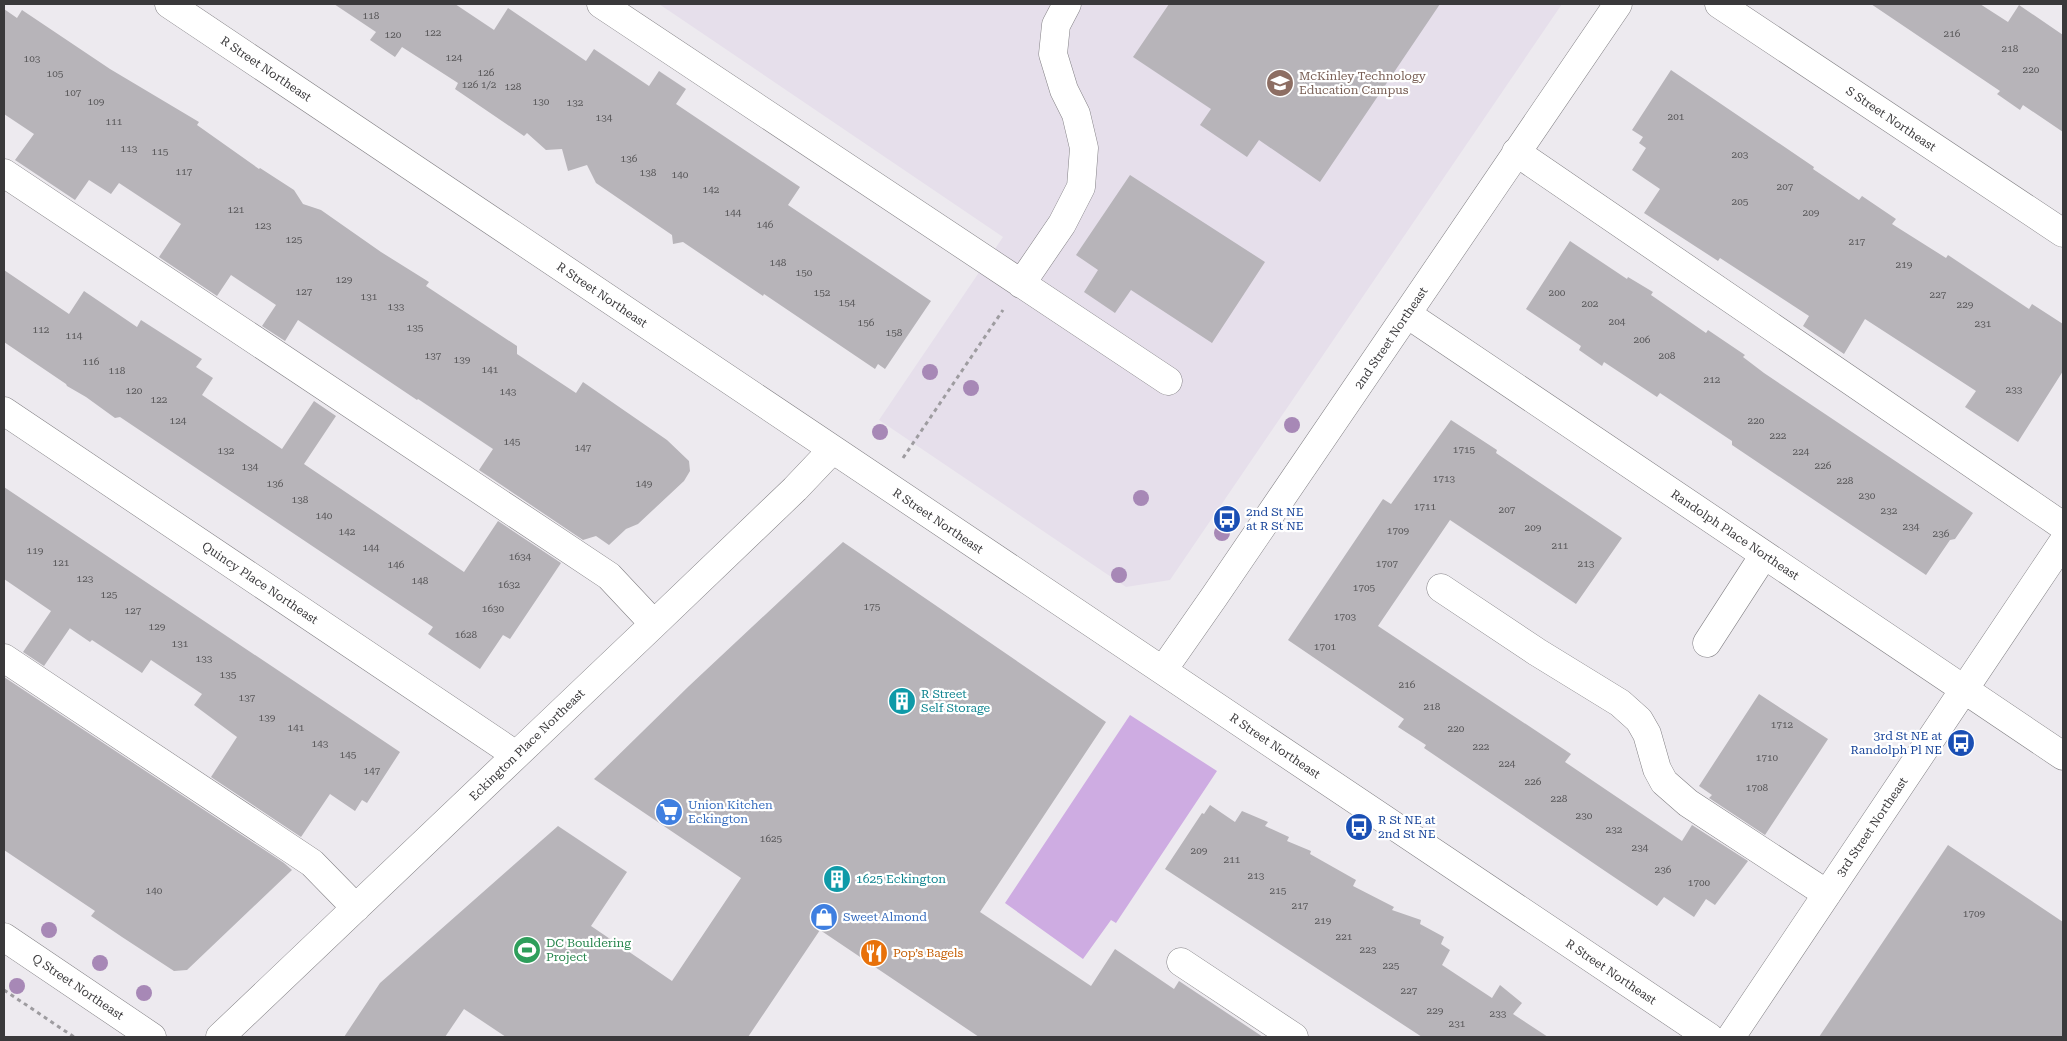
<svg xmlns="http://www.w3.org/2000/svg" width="2067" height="1041" viewBox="0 0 2067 1041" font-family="'Roboto Serif',serif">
  <rect width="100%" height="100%" fill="#edeaef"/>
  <!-- built -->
  <path fill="#e6dfeb" d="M659 4H1562L1170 580 1126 587 879 420 1003 237Z"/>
  <!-- green -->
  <path fill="#ceace2" d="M1130 715 1217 771 1116 923 1111 920 1083 959 1005 903Z"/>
  <!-- building -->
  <path fill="#b7b4b9" d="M334 4H455L494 30 508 8 586 61 594 49 649 86 659 71 686 89 676 104 800 187 788 205 931 301 885 369 878 364 875 369 764 294 763 296 683 242 673 244 672 235 596 183 587 165 568 171 562 149 546 150 527 133 524 136 455 89 458 83 402 47 395 57 370 40 376 32Z
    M1169 4H1440L1320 182 1259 140 1247 157 1200 125 1211 109 1133 57Z
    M1871 4H1980L2008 22 2019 5 2063 35V132L2023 105 2020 110 1997 94 2000 91Z
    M4 9 17 18 22 10 110 69 199 122 197 125 259 169 260 168 294 190 303 204 321 210 381 252 429 282 426 286 517 346V354L576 393 583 382 667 440 689 461 690 471 684 481 638 524 626 529 609 545 596 536 583 540 479 470 493 449 418 399 417 400 298 320 285 341 262 326 276 305 231 275 217 296 159 257 181 224 119 183 111 194 89 180 75 200 15 160 34 134 4 114Z
    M1671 70 1814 167 1813 169 1859 200 1862 196 1896 219 1892 224 1946 258 1948 255 2029 309 2032 304 2063 324V371L2018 442 1965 407 1976 391 1865 319 1844 354 1803 326 1809 316 1720 258 1718 261 1644 213 1660 189 1632 170 1646 148 1639 143 1643 137 1632 130Z
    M1130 175 1265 262 1212 343 1131 290 1115 313 1084 292 1098 270 1076 255Z
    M1570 241 1627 279 1628 277 1653 292 1651 295 1706 333 1708 330 1745 355 1743 357 1764 373 1973 513 1955 539 1950 540 1926 575 1732 445V441L1660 393 1657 397 1604 362 1602 366 1579 350 1581 346 1526 309Z
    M4 270 69 314 84 291 137 327 141 320 202 359 196 367 213 378 202 395 282 449 314 401 336 416 304 464 464 572 498 521 561 563 510 639 503 635 480 669 428 634 433 627 120 417 115 418 86 397 67 386 66 384 4 342Z
    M1451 420 1497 450 1496 453 1622 538 1576 604 1450 520 1378 626 1571 754 1565 762 1682 841 1692 825 1748 861 1715 905 1706 899 1694 917 1664 897 1657 906 1605 871 1424 748 1426 745 1398 727 1404 719 1288 640 1383 499 1391 504Z
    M4 487 400 752 367 803 362 800 355 811 330 794 301 837 211 777 237 737 194 705 202 694 151 660 142 673 92 640 90 642 49 614 51 611 4 579Z
    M843 542 1106 722 980 912 1091 986 1115 949 1174 989 1179 981 1263 1037H979L820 930 748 1037H506L464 1009 445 1037H344L380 983 558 826 627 872 591 926 672 981 741 878 594 779 689 686Z
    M49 614 70 628 44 666 23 652Z
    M4 677 284 863 292 870 187 970 174 971 122 937 91 916 95 911 4 850Z
    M1759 694 1828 739 1765 835 1709 798 1712 795 1699 786Z
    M1210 805 1235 822 1242 811 1268 822 1265 826 1289 837 1287 841 1311 851 1310 854 1356 880 1353 886 1394 907 1392 910 1421 920 1420 924 1444 937 1441 944 1450 950 1442 965 1492 998 1500 985 1522 1003 1513 1014 1548 1037H1422L1165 869 1202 813 1204 814Z
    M1948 845 2063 922V1037H1819Z"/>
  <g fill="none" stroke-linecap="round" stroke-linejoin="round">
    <!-- minor casing -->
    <g stroke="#838185" stroke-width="29">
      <path id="minor" d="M169 4 1709 1037
        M601 4 1168 381
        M1719 4 2063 233
        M1516 152 2063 526
        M4 173 609 576 654 624
        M1021 284 1062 224 1081 187 1084 148 1076 114 1064 90 1053 54 1056 25 1067 4
        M1407 314 2063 756
        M4 411 516 755
        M1441 588 1537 652 1620 703 1639 720 1647 734 1657 769 1664 782 1688 803 1827 894
        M1707 643 1764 555
        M4 658 312 863 356 908
        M1163 670 1214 597 1618 4
        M4 937 152 1037
        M1181 962 1294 1037
        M220 1037 654 624 795 489 832 450
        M1731 1037 2063 542"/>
    </g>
    <!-- path -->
    <path stroke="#9e9ca0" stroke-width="3" stroke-dasharray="4 4" stroke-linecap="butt" d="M903 458 1003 310
      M4 990 74 1037"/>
    <!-- minor -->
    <use href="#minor" stroke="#fff" stroke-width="28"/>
  </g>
  <!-- trees -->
  <g fill="#a788b6">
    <circle cx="930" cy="372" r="8"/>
    <circle cx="971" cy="388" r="8"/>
    <circle cx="1292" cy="425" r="8"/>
    <circle cx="880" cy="432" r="8"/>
    <circle cx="1141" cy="498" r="8"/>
    <circle cx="1222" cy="533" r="8"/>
    <circle cx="1119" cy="575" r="8"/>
    <circle cx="49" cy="930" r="8"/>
    <circle cx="100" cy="963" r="8"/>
    <circle cx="17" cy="986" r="8"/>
    <circle cx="144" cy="993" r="8"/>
  </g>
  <!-- icons -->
  <defs>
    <g id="school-disc" transform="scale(1.4375)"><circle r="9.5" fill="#8d6e63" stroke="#fff"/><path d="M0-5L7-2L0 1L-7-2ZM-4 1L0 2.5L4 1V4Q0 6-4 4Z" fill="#fff"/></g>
    <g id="bus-disc" transform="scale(1.4375)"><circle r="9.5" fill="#1a4fb4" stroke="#fff"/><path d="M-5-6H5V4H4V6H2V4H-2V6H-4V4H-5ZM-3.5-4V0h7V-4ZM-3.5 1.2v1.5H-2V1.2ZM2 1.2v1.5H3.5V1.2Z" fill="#fff"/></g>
    <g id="building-disc" transform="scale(1.4375)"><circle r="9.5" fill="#0f9aa8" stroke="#fff"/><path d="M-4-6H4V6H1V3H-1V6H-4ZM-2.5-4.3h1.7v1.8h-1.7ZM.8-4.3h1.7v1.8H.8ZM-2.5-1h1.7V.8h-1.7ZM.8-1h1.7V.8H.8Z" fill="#fff"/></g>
    <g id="supermarket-disc" transform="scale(1.4375)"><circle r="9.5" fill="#3f7fe0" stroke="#fff"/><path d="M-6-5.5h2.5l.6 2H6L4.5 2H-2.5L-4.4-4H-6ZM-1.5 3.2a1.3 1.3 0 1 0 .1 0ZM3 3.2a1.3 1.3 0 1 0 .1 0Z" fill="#fff"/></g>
    <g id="shop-disc" transform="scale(1.4375)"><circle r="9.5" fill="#3f7fe0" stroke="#fff"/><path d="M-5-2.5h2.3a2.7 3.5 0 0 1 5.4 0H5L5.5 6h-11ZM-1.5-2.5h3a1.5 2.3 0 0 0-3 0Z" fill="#fff"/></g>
    <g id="stadium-disc" transform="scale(1.4375)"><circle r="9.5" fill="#2e9e5b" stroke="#fff"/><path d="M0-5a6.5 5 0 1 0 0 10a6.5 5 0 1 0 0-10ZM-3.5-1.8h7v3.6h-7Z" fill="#fff"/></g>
    <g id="restaurant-disc" transform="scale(1.4375)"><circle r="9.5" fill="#e8710a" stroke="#fff"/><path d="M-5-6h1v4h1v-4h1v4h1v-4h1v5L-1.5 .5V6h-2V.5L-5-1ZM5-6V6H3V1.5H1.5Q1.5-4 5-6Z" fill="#fff"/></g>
  </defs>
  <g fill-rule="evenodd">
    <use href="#school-disc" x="1280" y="83"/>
    <use href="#bus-disc" x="1227" y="519"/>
    <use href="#building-disc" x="902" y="701"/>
    <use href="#bus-disc" x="1961" y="743"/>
    <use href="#supermarket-disc" x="669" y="812"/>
    <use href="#bus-disc" x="1359" y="827"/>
    <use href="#building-disc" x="837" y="879"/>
    <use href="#shop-disc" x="824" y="917"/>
    <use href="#stadium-disc" x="527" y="950"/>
    <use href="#restaurant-disc" x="874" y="953"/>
  </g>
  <g text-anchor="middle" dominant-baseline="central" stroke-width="4.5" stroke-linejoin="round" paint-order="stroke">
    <!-- number labels -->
    <g font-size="10" fill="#59585a">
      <text x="371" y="15">118</text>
      <text x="433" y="32">122</text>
      <text x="1952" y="33">216</text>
      <text x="393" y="34">120</text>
      <text x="2010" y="48">218</text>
      <text x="454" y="57">124</text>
      <text x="32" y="58">103</text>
      <text x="2031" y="69">220</text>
      <text x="486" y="72">126</text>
      <text x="55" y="73">105</text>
      <text x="479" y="84">126 1/2</text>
      <text x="513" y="86">128</text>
      <text x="73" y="92">107</text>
      <text x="96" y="101">109</text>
      <text x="541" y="101">130</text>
      <text x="575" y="102">132</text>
      <text x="1676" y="116">201</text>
      <text x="604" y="117">134</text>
      <text x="114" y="121">111</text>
      <text x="129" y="148">113</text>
      <text x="160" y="151">115</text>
      <text x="1740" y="154">203</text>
      <text x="629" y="158">136</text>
      <text x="184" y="171">117</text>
      <text x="648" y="172">138</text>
      <text x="680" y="174">140</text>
      <text x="1785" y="186">207</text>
      <text x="711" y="189">142</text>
      <text x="1740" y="201">205</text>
      <text x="236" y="209">121</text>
      <text x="733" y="212">144</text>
      <text x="1811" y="212">209</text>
      <text x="765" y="224">146</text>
      <text x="263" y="225">123</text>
      <text x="294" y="239">125</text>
      <text x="1857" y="241">217</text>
      <text x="778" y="262">148</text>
      <text x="1904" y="264">219</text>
      <text x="804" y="272">150</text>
      <text x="344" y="279">129</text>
      <text x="304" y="291">127</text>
      <text x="822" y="292">152</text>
      <text x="1557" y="292">200</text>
      <text x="1938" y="294">227</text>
      <text x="369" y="296">131</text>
      <text x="847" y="302">154</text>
      <text x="1590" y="303">202</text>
      <text x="1965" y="304">229</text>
      <text x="396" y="306">133</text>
      <text x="1617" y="321">204</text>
      <text x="866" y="322">156</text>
      <text x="1983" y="323">231</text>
      <text x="415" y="327">135</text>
      <text x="41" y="329">112</text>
      <text x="894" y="332">158</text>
      <text x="74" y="335">114</text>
      <text x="1642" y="339">206</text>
      <text x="433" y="355">137</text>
      <text x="1667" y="355">208</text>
      <text x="462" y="359">139</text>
      <text x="91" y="361">116</text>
      <text x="490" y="369">141</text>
      <text x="117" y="370">118</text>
      <text x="1712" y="379">212</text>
      <text x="2014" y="389">233</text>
      <text x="134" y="390">120</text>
      <text x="508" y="391">143</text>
      <text x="159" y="399">122</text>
      <text x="178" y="420">124</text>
      <text x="1756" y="420">220</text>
      <text x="1778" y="435">222</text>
      <text x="512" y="441">145</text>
      <text x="583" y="447">147</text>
      <text x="1464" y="449">1715</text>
      <text x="226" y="450">132</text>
      <text x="1801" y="451">224</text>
      <text x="1823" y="465">226</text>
      <text x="250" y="466">134</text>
      <text x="1444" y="478">1713</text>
      <text x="1845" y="480">228</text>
      <text x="275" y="483">136</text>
      <text x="644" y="483">149</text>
      <text x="1867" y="495">230</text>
      <text x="300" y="499">138</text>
      <text x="1425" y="506">1711</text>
      <text x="1507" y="509">207</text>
      <text x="1889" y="510">232</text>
      <text x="324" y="515">140</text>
      <text x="1911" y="526">234</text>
      <text x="1533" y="527">209</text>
      <text x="1398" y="530">1709</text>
      <text x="347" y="531">142</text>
      <text x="1941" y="533">236</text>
      <text x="1560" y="545">211</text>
      <text x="371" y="547">144</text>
      <text x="35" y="550">119</text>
      <text x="520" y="556">1634</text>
      <text x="61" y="562">121</text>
      <text x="1387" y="563">1707</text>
      <text x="1586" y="563">213</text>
      <text x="396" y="564">146</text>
      <text x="85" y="578">123</text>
      <text x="420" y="580">148</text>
      <text x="509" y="584">1632</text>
      <text x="1364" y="587">1705</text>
      <text x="109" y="594">125</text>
      <text x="872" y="606">175</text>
      <text x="493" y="608">1630</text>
      <text x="133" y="610">127</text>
      <text x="1345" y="616">1703</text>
      <text x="157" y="626">129</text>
      <text x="466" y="634">1628</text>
      <text x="180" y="643">131</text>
      <text x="1325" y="646">1701</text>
      <text x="204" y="658">133</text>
      <text x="228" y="674">135</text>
      <text x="1407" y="684">216</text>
      <text x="247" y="697">137</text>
      <text x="1432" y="706">218</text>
      <text x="267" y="717">139</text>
      <text x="1782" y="724">1712</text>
      <text x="296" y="727">141</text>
      <text x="1456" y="728">220</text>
      <text x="320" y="743">143</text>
      <text x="1481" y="746">222</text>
      <text x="348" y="754">145</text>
      <text x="1767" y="757">1710</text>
      <text x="1507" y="763">224</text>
      <text x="372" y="770">147</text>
      <text x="1533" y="781">226</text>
      <text x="1757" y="787">1708</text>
      <text x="1559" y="798">228</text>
      <text x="1584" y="815">230</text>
      <text x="1614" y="829">232</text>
      <text x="771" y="838">1625</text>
      <text x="1640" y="847">234</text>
      <text x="1199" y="850">209</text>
      <text x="1232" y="859">211</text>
      <text x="1663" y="869">236</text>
      <text x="1256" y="875">213</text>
      <text x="1699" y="882">1700</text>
      <text x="154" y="890">140</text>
      <text x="1278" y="890">215</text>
      <text x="1300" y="905">217</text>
      <text x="1974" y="913">1709</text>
      <text x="1323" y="920">219</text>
      <text x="1344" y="936">221</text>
      <text x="1368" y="949">223</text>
      <text x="1391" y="965">225</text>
      <text x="1409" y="990">227</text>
      <text x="1435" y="1010">229</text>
      <text x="1498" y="1013">233</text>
      <text x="1457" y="1023">231</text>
    </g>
    <!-- street labels -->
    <g font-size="12" fill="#3a393b" stroke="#fff">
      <text transform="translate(266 69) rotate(34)">R Street Northeast</text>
      <text transform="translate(1891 119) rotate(34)">S Street Northeast</text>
      <text transform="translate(602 295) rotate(34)">R Street Northeast</text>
      <text transform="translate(1391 338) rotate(-56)">2nd Street Northeast</text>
      <text transform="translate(938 521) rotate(34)">R Street Northeast</text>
      <text transform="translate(1735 535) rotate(34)">Randolph Place Northeast</text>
      <text transform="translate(260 583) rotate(34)">Quincy Place Northeast</text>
      <text transform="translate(527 745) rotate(-44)">Eckington Place Northeast</text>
      <text transform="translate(1275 746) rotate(34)">R Street Northeast</text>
      <text transform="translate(1872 827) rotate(-56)">3rd Street Northeast</text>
      <text transform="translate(1611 972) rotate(34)">R Street Northeast</text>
      <text transform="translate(78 987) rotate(34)">Q Street Northeast</text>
    </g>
    <!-- education labels -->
    <g font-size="12" fill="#785e54" stroke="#fff" text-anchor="start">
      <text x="1299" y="76">McKinley Technology<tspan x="1299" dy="14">Education Campus</tspan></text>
    </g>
    <!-- transit labels -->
    <g font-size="12" fill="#164399" stroke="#fff" text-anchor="start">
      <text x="1246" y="512">2nd St NE<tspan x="1246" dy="14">at R St NE</tspan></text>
      <text x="1942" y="736" text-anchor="end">3rd St NE at<tspan x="1942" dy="14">Randolph Pl NE</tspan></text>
      <text x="1378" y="820">R St NE at<tspan x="1378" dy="14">2nd St NE</tspan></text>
    </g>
    <!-- culture labels -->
    <g font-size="12" fill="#0d838f" stroke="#fff" text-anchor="start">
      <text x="921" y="694">R Street<tspan x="921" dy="14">Self Storage</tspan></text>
      <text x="856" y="879">1625 Eckington</text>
    </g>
    <!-- shop labels -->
    <g font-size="12" fill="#366cbe" stroke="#fff" text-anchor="start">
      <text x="688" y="805">Union Kitchen<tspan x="688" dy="14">Eckington</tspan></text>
      <text x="843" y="917">Sweet Almond</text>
    </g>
    <!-- leisure labels -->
    <g font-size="12" fill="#27864d" stroke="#fff" text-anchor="start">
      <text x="546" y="943">DC Bouldering<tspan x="546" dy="14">Project</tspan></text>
    </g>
    <!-- food labels -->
    <g font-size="12" fill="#c56008" stroke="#fff" text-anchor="start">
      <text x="893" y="953">Pop’s Bagels</text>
    </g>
  </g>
  <!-- border -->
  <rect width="2067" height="1041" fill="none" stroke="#3a393b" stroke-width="10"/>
</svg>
